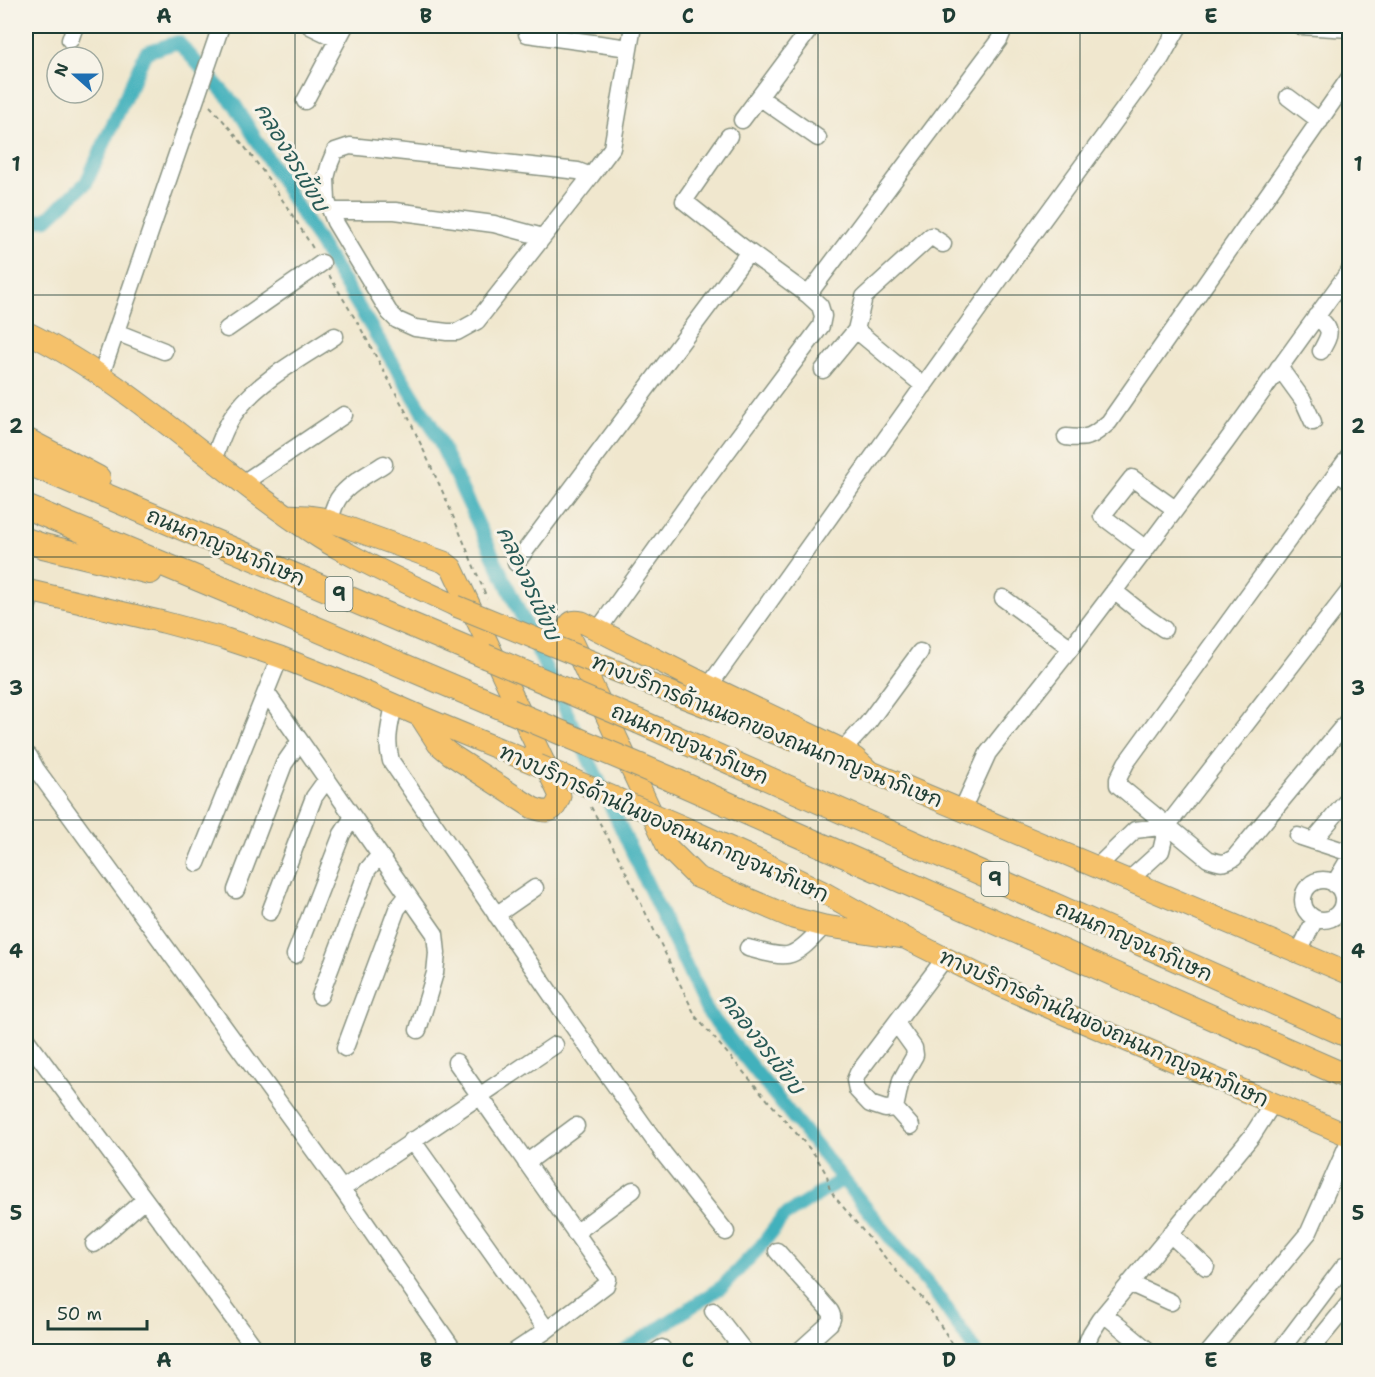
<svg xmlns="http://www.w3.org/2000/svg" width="1375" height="1377" viewBox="0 0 1375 1377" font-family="'Shantell Sans','Playpen Sans Thai',sans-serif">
  <rect width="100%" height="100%" fill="#f7f3e8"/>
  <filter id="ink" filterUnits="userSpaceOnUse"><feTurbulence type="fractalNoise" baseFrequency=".0167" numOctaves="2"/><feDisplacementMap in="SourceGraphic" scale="12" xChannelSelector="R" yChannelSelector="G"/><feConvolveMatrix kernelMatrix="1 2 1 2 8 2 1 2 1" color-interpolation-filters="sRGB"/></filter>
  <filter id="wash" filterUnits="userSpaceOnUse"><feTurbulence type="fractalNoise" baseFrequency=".008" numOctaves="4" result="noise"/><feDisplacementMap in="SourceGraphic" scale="24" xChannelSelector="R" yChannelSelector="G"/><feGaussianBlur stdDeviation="1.35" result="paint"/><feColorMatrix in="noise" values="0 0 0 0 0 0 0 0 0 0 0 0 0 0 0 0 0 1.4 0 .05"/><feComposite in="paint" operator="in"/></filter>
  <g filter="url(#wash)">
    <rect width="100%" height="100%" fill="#f0e7ce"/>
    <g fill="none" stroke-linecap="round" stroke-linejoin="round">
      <!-- canal -->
      <path stroke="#42b1bc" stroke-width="14" d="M26 222 47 219 86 183 146 52 178 42 235 105 433 428 707 1011 939 1298 976 1352
        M623 1352 723 1286 761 1246 783 1217 843 1179"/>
    </g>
  </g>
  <g filter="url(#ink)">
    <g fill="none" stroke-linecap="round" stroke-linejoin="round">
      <!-- minor casing -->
      <g stroke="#889281" stroke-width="19">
        <path id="minor" d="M310 26 337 39
          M1301 26 1350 29
          M527 34 629 48
          M70 40 75 26
          M759 97 818 138
          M1288 97 1320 121
          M305 101 345 26
          M742 120 812 26
          M350 146 578 171 591 176 477 321 457 332H447L415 328 397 320 389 312 335 222 327 201 326 178 330 163 335 151Z
          M591 176 612 148 633 26
          M331 211H395L494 224 543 237
          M808 295 999 40 1005 26
          M1316 316C1333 330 1331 333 1321 351
          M227 329 322 263
          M856 330 924 386
          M116 332 164 351
          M1279 367 1303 400 1313 422
          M823 370 856 330 864 297 931 236 943 244
          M101 375 221 26
          M1066 437C1088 440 1093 436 1109 422L1350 77
          M1350 455 1126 763 1118 779V785L1208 859C1220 863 1223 865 1234 858L1350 718
          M213 460C220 443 226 423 238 409 263 378 302 358 335 336
          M1337 472 1350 482
          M243 483 344 415
          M330 521C332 512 335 502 341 495 352 482 370 473 384 464
          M1146 549 1102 516 1132 478 1175 509
          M516 563 749 252
          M1114 591 1148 618 1164 629
          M1003 598 1071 648
          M26 612 32 591
          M598 630 694 496 821 326 823 316 820 306 808 295 741 246 684 201 729 136
          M709 686 1012 262 1161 58 1179 26
          M266 692 435 934 437 953 435 973 418 1030
          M394 705C390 725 385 740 391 761L570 1022 664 1154 726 1232
          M843 750 867 724 920 652
          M26 755 29 756 36 769 342 1189 455 1352
          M962 810 988 753 1071 648 1146 549 1226 442 1350 270
          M1167 826 1350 590
          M1298 836 1350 853
          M1313 841 1350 797
          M197 863 280 657
          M1097 867 1135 830 1167 826 1161 851 1129 880
          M1303 900a20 20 0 1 1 40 0a20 20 0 1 1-40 0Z
          M1334 884 1350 857
          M236 890 284 764 300 741
          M270 912 314 797 327 779
          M496 915 535 888
          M748 948C759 951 781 958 791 954 804 949 815 935 824 926
          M1299 952 1315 919
          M295 955 342 834 353 817
          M320 996 368 869 380 855
          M26 1039 258 1352
          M345 1048 397 909 408 895
          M456 1062 608 1279 606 1285 547 1330 514 1352
          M895 1108 901 1080 915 1055 914 1048 896 1023
          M911 1126 895 1108 885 1109 870 1104 857 1090 855 1080 858 1073 945 958
          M412 1140 547 1330
          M526 1163 576 1126
          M342 1189 555 1045
          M575 1233 633 1190
          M1170 1234 1206 1267
          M94 1244 144 1200
          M777 1251 830 1311C833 1316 833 1318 830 1323L798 1352
          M1129 1283 1171 1302
          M713 1311 745 1352
          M1104 1314 1150 1352
          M656 1352 662 1348
          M1083 1352 1091 1333 1100 1319 1252 1136 1273 1103
          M1209 1352 1309 1232 1350 1139
          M1279 1352 1344 1266 1350 1263
          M1309 1352 1350 1302"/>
      </g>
      <!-- major casing -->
      <g stroke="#889281" stroke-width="23">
        <path id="major" d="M26 332C133 384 217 472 317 536 327 543 338 548 349 554 384 573 420 589 456 606
          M286 515 307 516 321 518 444 562 452 568 560 796C555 812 549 814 533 808L450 754 438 744 420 716
          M26 590 163 622 226 639 280 657 338 680 420 716 538 765
          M598 664 790 739
          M855 765 1350 974
          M867 769 855 758 843 750 709 686 582 622C573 620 569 621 567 631L668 848 697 877 793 918 824 926 905 938
          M693 831 762 862 821 891 905 938 1001 986 1064 1014 1350 1136"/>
      </g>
      <!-- highway casing -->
      <g stroke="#889281" stroke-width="26">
        <path id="highway" d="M26 440 98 478
          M26 462 485 656
          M26 507 225 590 510 711
          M26 540 43 546 150 572
          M640 722 1350 1036
          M671 779 1350 1078"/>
      </g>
      <!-- path -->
      <path stroke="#889281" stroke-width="2" stroke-dasharray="4.5 4.5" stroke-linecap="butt" d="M210 106C250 149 283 199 314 250
        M329 275 360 327 406 412 445 497 487 598
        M591 807 620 860 696 1017 815 1155 827 1175 829 1187 834 1196 898 1273 923 1299 958 1352"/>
      <!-- minor -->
      <use href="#minor" stroke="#fff" stroke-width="16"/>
      <!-- major -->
      <use href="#major" stroke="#f5c16b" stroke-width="21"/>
      <!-- highway -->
      <use href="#highway" stroke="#f5c16b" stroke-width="24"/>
      <!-- major-bridge casing -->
      <g stroke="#889281" stroke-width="23" stroke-linecap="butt">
        <path id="major-bridge" d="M456 606 598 664
          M538 765 693 831"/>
      </g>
      <!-- highway-bridge casing -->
      <g stroke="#889281" stroke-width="26" stroke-linecap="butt">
        <path id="highway-bridge" d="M485 656 640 722
          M510 711 671 779"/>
      </g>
      <!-- major-bridge -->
      <use href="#major-bridge" stroke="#f5c16b" stroke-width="21"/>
      <!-- highway-bridge -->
      <use href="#highway-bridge" stroke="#f5c16b" stroke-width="24"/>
    </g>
  </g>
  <!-- grid -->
  <path fill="none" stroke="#1f3d34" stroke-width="1.5" stroke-opacity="0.55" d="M295 26V1352M557 26V1352M818 26V1352M1080 26V1352M26 295H1350M26 557H1350M26 820H1350M26 1082H1350"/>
  <g text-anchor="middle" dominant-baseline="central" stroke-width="6" stroke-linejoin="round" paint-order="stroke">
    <!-- shield labels -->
    <g fill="#f7f3e8" stroke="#60746a" stroke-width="1.5">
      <rect x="325.5" y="577" width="27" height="34" rx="4.5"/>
      <rect x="981.5" y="862" width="27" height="34" rx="4.5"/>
    </g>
    <g font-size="20" font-weight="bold" fill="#1f3d34">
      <text x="339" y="594">9</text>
      <text x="995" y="879">9</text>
    </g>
    <!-- street labels -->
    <g font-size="21" fill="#1f3d34" stroke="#f7f3e8">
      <text transform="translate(226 547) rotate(23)">ถนนกาญจนาภิเษก</text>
      <text transform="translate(767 731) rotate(22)">ทางบริการด้านนอกของถนนกาญจนาภิเษก</text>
      <text transform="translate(690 744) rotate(24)">ถนนกาญจนาภิเษก</text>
      <text transform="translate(664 823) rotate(24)">ทางบริการด้านในของถนนกาญจนาภิเษก</text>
      <text transform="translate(1134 941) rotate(24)">ถนนกาญจนาภิเษก</text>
      <text transform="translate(1104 1028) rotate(24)">ทางบริการด้านในของถนนกาญจนาภิเษก</text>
    </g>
    <!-- water labels -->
    <g font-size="22" font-style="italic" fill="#285a56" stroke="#f7f3e8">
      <text transform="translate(292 157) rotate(59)">คลองจรเข้ขบ</text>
      <text transform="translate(529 583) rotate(65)">คลองจรเข้ขบ</text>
      <text transform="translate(762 1043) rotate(52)">คลองจรเข้ขบ</text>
    </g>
  </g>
  <!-- margin -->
  <rect width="1375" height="1377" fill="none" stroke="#f7f3e8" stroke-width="66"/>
  <!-- north arrow -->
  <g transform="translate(75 75) rotate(291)"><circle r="28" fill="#f7f3e8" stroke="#a1aaa0" stroke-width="1.5"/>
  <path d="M0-4.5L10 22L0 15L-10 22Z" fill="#1f6fb2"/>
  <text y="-9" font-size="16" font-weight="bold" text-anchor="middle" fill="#1f3d34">N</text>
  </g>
  <!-- scale -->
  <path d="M48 1320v9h99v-9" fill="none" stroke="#1f3d34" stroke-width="3"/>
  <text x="57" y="1320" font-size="18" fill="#1f3d34" stroke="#f7f3e8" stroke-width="4.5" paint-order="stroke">50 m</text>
  <rect x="33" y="33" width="1309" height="1311" fill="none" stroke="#1f3d34" stroke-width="2"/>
  <g font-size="20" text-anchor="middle" font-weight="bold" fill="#1f3d34">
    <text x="164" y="23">A</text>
    <text x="426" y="23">B</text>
    <text x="688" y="23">C</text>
    <text x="949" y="23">D</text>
    <text x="1211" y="23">E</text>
    <text x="16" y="171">1</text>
    <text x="1358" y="171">1</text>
    <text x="16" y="433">2</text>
    <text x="1358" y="433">2</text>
    <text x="16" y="695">3</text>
    <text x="1358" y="695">3</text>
    <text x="16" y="958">4</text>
    <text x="1358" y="958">4</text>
    <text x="16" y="1220">5</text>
    <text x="1358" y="1220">5</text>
    <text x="164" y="1367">A</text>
    <text x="426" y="1367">B</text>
    <text x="688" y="1367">C</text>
    <text x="949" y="1367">D</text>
    <text x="1211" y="1367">E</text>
  </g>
</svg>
